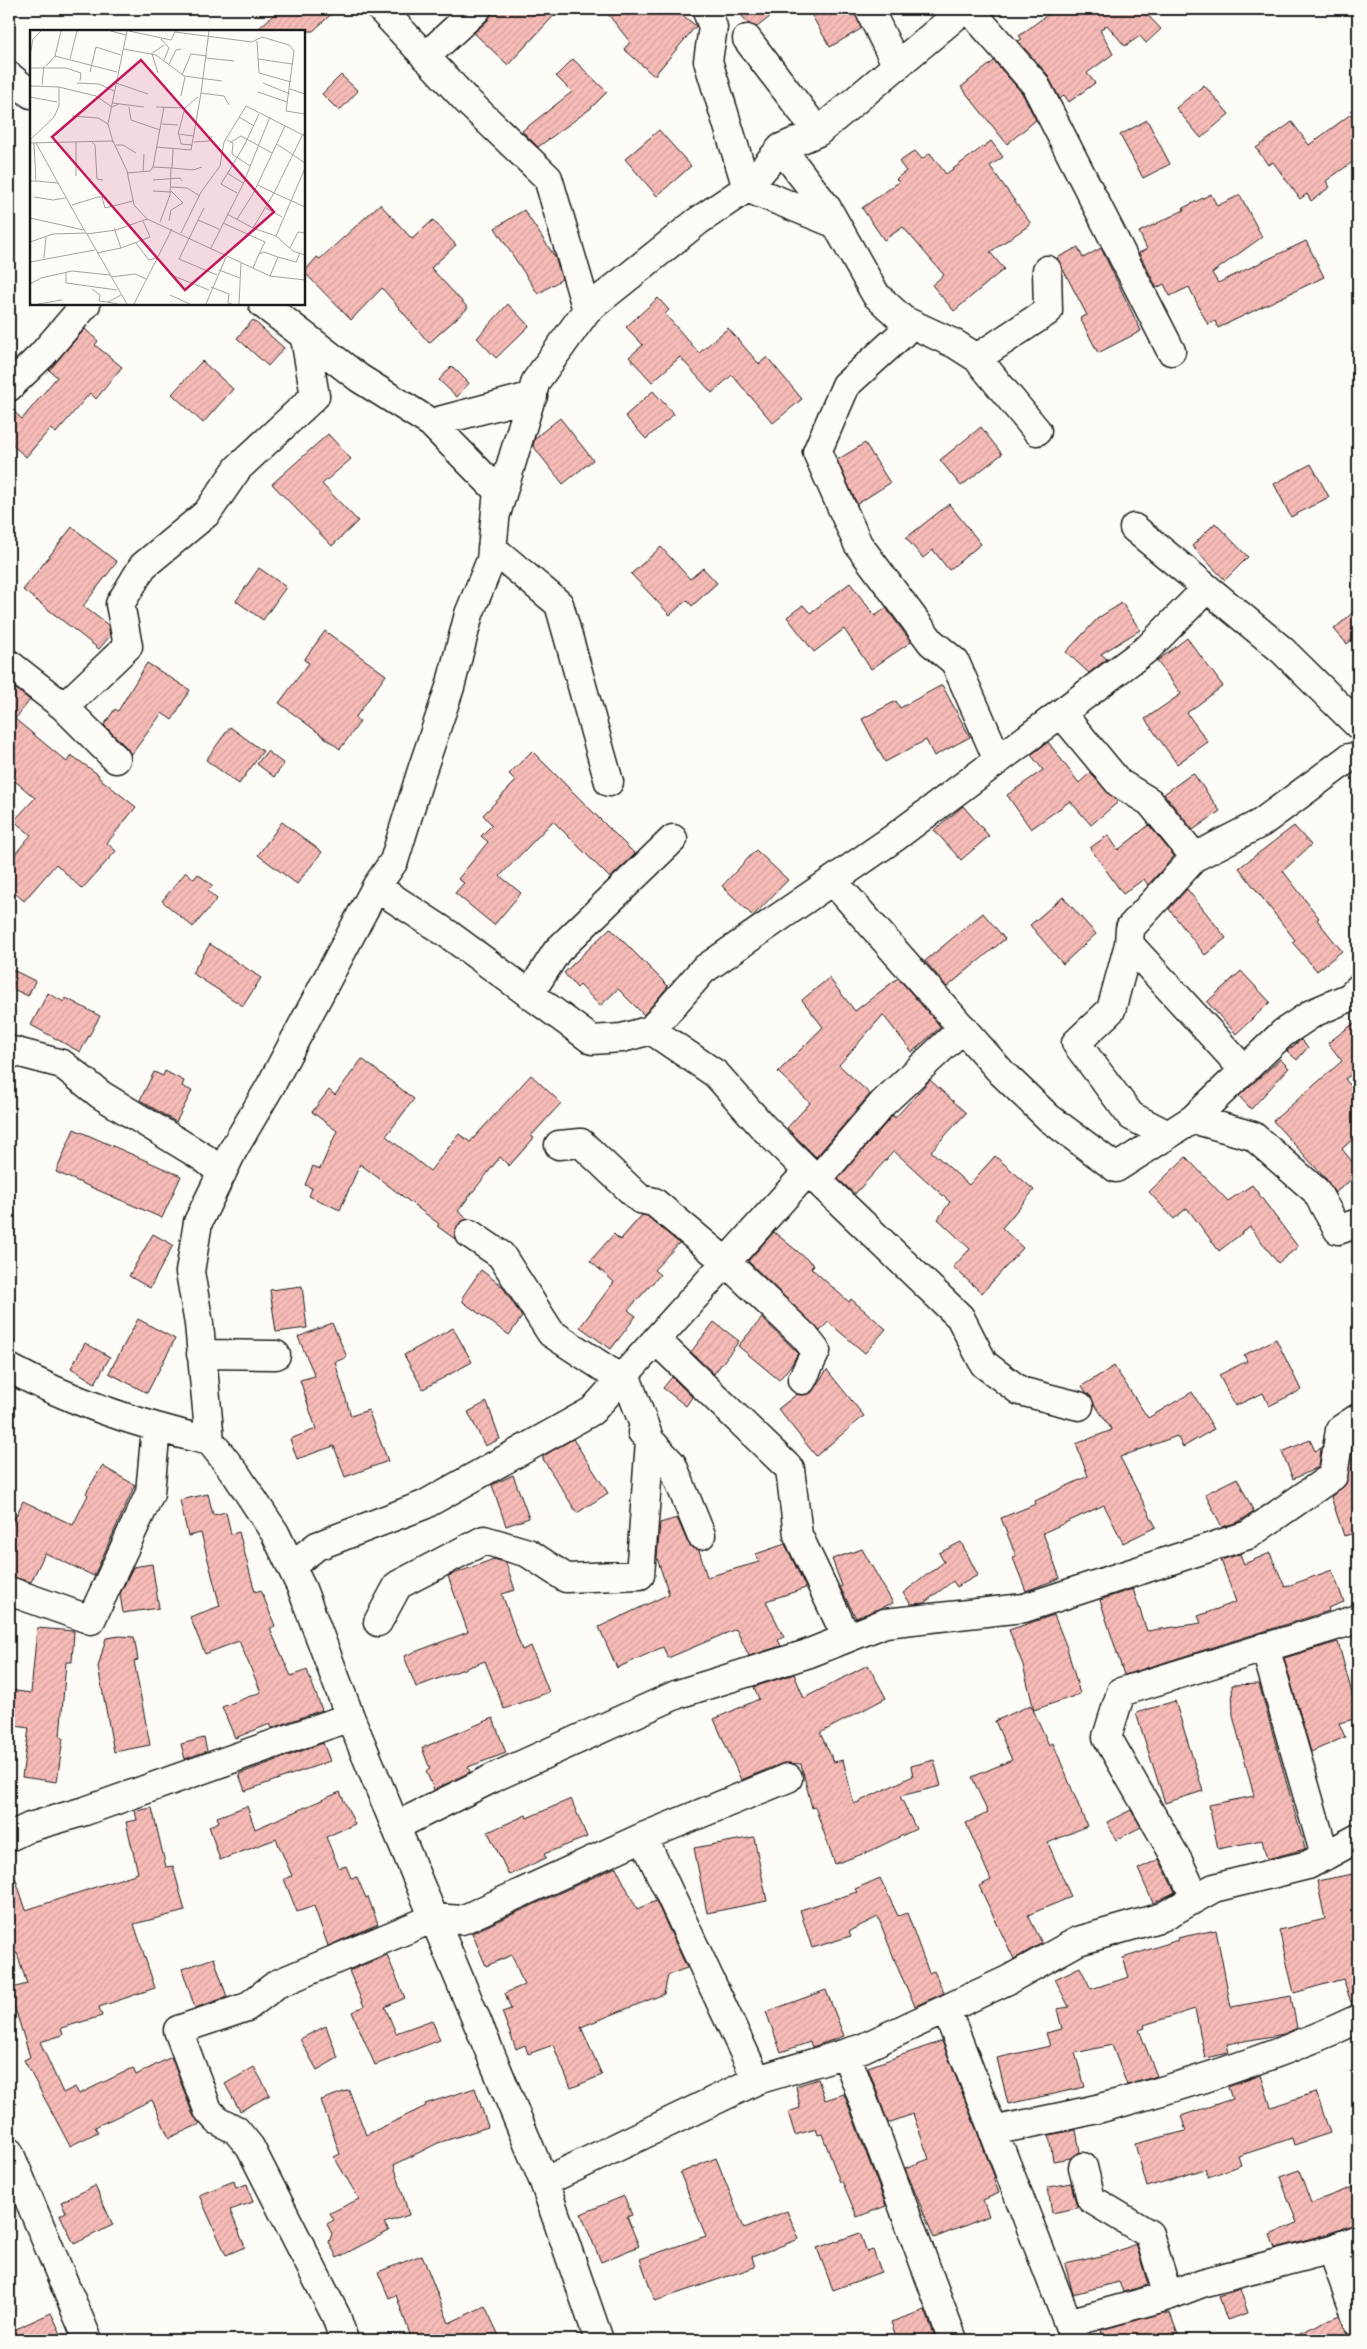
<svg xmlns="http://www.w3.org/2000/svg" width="1367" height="2349" viewBox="0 0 1367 2349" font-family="'Architects Daughter',sans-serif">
  <defs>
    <pattern id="building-hatch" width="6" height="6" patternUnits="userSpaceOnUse" patternTransform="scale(1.25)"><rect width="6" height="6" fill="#f8bcb7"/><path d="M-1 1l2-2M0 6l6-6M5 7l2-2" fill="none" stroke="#d4a19d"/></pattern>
  </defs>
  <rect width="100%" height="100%" fill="#fdfcf7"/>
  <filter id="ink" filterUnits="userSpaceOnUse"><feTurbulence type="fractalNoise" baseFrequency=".02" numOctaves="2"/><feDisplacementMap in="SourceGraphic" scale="10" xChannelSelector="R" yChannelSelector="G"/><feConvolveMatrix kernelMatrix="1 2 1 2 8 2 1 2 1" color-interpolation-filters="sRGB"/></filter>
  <g filter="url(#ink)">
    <!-- building -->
    <path fill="url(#building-hatch)" stroke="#1c1c1c" d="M280 9H337L313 31H256Z
      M495 9H560L508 65 474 33 488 20Z
      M604 9H675L696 26 654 76 624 49 630 42Z
      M736 9H780L757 27 749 24Z
      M808 9H854L861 29 830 47Z
      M1055 9H1142L1161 29 1146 43 1140 36 1125 46 1107 25 1100 30 1113 54 1087 73 1095 83 1069 102 1064 95 1060 99 1047 74 1018 41 1022 39 1019 36Z
      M573 59 607 92 590 109 538 147 522 131 572 92 556 76Z
      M994 61 1022 93 1036 120 1007 144 961 87Z
      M341 75 358 91 339 111 322 94Z
      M1204 85 1229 114 1201 138 1176 108Z
      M1351 114 1358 124V158L1326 181 1330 187 1311 201 1307 194 1300 199 1273 162 1268 165 1256 148 1292 122 1309 145Z
      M1147 120 1170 164 1143 178 1120 135Z
      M659 130 691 166 657 196 625 159Z
      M991 141 1003 157 990 166 1031 224 990 252 1004 269 954 311 932 285 944 275 903 227 884 240 862 208 899 182 896 179 906 171 899 162 915 151 922 159 930 153 946 174Z
      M1211 194 1217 206 1240 195 1262 237 1212 273 1218 283 1306 241 1324 277 1218 328 1215 321 1208 325 1189 287 1170 296 1164 284 1157 288 1139 253 1147 249 1139 232 1184 210 1183 208Z
      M380 204 412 239 433 220 456 245 431 268 468 308 429 343 382 288 351 320 304 272 317 257 320 259Z
      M524 210 555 257 562 279 538 294 495 228Z
      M1078 247 1083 258 1101 248 1141 331 1098 353 1080 318 1087 315 1057 258Z
      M658 298 669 310 665 314 699 353 728 328 759 364 767 357 802 399 773 423 732 375 712 393 680 357 652 382 629 357 643 345 626 327Z
      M508 304 529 326 496 358 477 338Z
      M253 320 284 348 268 366 237 338Z
      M85 329 98 341 95 345 122 367 96 399 90 393 56 433 50 429 26 457 9 442V407L22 419 57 377 49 370Z
      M202 361 233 389 203 423 172 394Z
      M452 366 469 383 457 397 439 380Z
      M653 391 674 414 646 439 625 416Z
      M560 418 593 460 563 484 533 446 535 438Z
      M981 427 1002 454 961 486 940 460Z
      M328 434 351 459 322 484 358 521 332 546 272 484Z
      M865 443 890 483 857 504 837 460Z
      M1311 464 1329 497 1291 517 1274 484Z
      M949 504 981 544 949 570 933 550 923 558 906 538Z
      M1215 523 1248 557 1225 580 1192 546Z
      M72 527 117 562 83 606 108 625 110 636 99 649 23 590Z
      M661 547 690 579 703 568 717 583 692 606 687 600 670 615 631 574Z
      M259 568 286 587 263 620 236 601Z
      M850 583 875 616 886 608 911 642 871 669 844 629 814 652 787 617 803 605 810 613Z
      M1122 603 1140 630 1101 654 1107 659 1089 673 1066 652 1098 618Z
      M1358 608V634L1347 644 1334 629Z
      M325 631 386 675 355 718 360 722 340 749 279 703 309 663 304 660Z
      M1187 638 1223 686 1187 713 1208 742 1177 764 1145 719 1181 694 1157 661Z
      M147 663 190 690 172 720 162 713 131 755 127 748 104 725 115 709 118 711Z
      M9 684 30 700 15 719 67 762 71 755 99 775 98 777 136 807 107 843 116 851 82 889 56 864 24 901 9 888V861L31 835 14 821 35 798 9 776Z
      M942 685 970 737 934 756 926 740 885 762 862 719 896 701 900 708Z
      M230 727 263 751 239 784 206 760Z
      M1048 742 1079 783 1090 773 1118 802 1091 825 1070 801 1031 829 1007 795 1043 770 1031 755Z
      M267 751 284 764 274 777 257 764Z
      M532 751 635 854 610 878 553 821 500 876 521 893 494 925 455 893 464 883 458 879 488 842 481 836 492 825 483 815 516 781 509 774Z
      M1193 773 1220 811 1193 830 1164 794Z
      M963 806 989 836 961 860 934 830Z
      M282 822 322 852 297 884 258 855Z
      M1149 825 1174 856 1148 885 1144 879 1123 894 1090 848 1108 835 1118 850Z
      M1294 826 1311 845 1283 871 1319 918 1317 920 1342 951 1317 971 1292 942 1295 940 1239 868Z
      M756 850 788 880 753 916 722 886Z
      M186 872 194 879 198 874 213 886 208 891 217 899 193 927 162 901Z
      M1187 889 1226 938 1205 955 1169 909Z
      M1063 897 1096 934 1063 964 1030 925Z
      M983 913 1005 939 947 987 925 961Z
      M610 928 668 986 644 1015 618 989 600 1006 580 985 577 988 564 973Z
      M210 944 261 978 243 1006 192 973Z
      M9 968 35 981 28 996 9 987Z
      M1241 971 1270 1002 1236 1034 1207 1002Z
      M829 978 855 1011 898 978 941 1027 912 1052 883 1015 839 1065 870 1094 816 1157 787 1128 810 1103 778 1072 823 1027 802 1000Z
      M48 993 64 1002 66 998 100 1016 80 1052 31 1025Z
      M1358 1020V1082L1352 1074 1345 1079 1358 1094V1134L1342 1149 1358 1169V1174L1335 1193 1326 1179 1273 1121 1342 1061 1328 1043Z
      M1301 1040 1308 1047 1297 1060 1287 1051Z
      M362 1059 414 1099 386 1136 430 1171 459 1134 470 1142 531 1075 561 1103 531 1136 534 1138 509 1166 500 1157 458 1211 468 1219 457 1226 455 1239 437 1226 439 1224 360 1164 340 1210 309 1196 312 1188 305 1185 313 1166 320 1169 337 1131 312 1112 329 1090 335 1095Z
      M1280 1059 1289 1068 1251 1109 1239 1096Z
      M165 1071 184 1081 182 1086 192 1091 176 1122 140 1100 154 1072 163 1076Z
      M930 1080 966 1113 931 1151 969 1185 995 1156 1034 1190 1002 1228 1023 1248 982 1293 953 1267 970 1249 938 1219 950 1202 894 1151 855 1194 838 1179 893 1115 895 1118Z
      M74 1129 181 1176 162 1218 56 1172Z
      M1186 1157 1228 1201 1252 1185 1298 1247 1278 1263 1250 1227 1219 1251 1187 1208 1174 1219 1149 1192Z
      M642 1215 647 1216 679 1243 654 1270 660 1275 628 1310 636 1316 611 1349 580 1327 614 1282 590 1261 614 1234 620 1240Z
      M774 1232 814 1265 811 1268 849 1302 851 1299 886 1329 865 1353 828 1322 820 1331 748 1261Z
      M153 1234 173 1245 150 1288 129 1276Z
      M481 1270 502 1286 522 1317 509 1335 463 1302V1296Z
      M302 1286 307 1328 276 1332 270 1290Z
      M762 1318 798 1353 792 1364 779 1380 738 1346Z
      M138 1319 175 1339 147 1393 109 1373Z
      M714 1322 739 1341 714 1374 691 1352Z
      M332 1323 347 1357 335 1362 351 1416 368 1410 388 1461 345 1477 334 1446 297 1459 290 1439 316 1429 300 1380 315 1376 298 1337Z
      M453 1328 472 1362 423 1389 404 1355Z
      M1276 1339 1301 1390 1269 1406 1263 1393 1235 1406 1219 1375 1247 1361 1244 1355Z
      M85 1343 110 1357 95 1383 71 1368Z
      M1114 1366 1148 1418 1192 1392 1214 1429 1183 1447 1177 1436 1120 1457 1156 1527 1123 1543 1104 1505 1043 1533 1060 1578 1026 1591 1013 1558 1016 1556 1001 1518 1036 1504 1035 1501 1088 1476 1076 1444 1112 1430 1082 1386Z
      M827 1370 864 1416 816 1456 778 1409 797 1394 804 1395 811 1393Z
      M672 1377 692 1397 686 1406 663 1388Z
      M487 1402 500 1439 485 1446 468 1412Z
      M1358 1437V1532L1344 1536 1331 1497 1346 1484 1354 1439Z
      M573 1439 608 1493 577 1513 543 1459V1456Z
      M1310 1440 1315 1451 1321 1448 1319 1467 1293 1479 1282 1452Z
      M102 1466 135 1485 94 1576 45 1553 31 1582 9 1576V1531L23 1501 73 1525 88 1495 86 1493Z
      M513 1475 529 1518 506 1526 492 1485Z
      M1237 1478 1254 1512 1238 1522 1222 1527 1205 1494Z
      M208 1494 213 1515 226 1512 231 1534 239 1532 255 1592 261 1590 275 1626 270 1629 291 1676 307 1670 322 1710 272 1728 270 1724 235 1738 222 1707 261 1692 239 1641 205 1654 190 1617 220 1606 201 1533 188 1536 180 1500Z
      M677 1518 687 1541 692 1548 699 1550 707 1577 759 1562 756 1554 785 1544 806 1588 766 1601 784 1637 778 1640 781 1646 749 1656 736 1629 668 1658 663 1647 617 1668 599 1627 669 1594 657 1558 660 1523Z
      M961 1542 978 1575 957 1587 953 1581 924 1603 911 1604 903 1593 944 1562 939 1553Z
      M862 1549 893 1603 856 1618 840 1587 842 1586 832 1559Z
      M1270 1553 1285 1587 1332 1570 1344 1602 1328 1608 1329 1611 1124 1675 1100 1600 1133 1589 1147 1631 1201 1623 1198 1616 1236 1602 1221 1560 1240 1554 1244 1564Z
      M494 1559 506 1563 515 1590 502 1594 522 1650 531 1646 549 1692 504 1709 485 1661 416 1687 404 1656 468 1632 448 1576Z
      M152 1564 159 1608 123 1613 120 1594 133 1567Z
      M1054 1615 1067 1648 1080 1694 1034 1710 1023 1665 1009 1630Z
      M37 1628 74 1631 72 1662H66L60 1737 63 1738 57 1782 22 1777 29 1728 9 1725V1690L31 1693Z
      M120 1636 134 1637 138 1660 134 1661 150 1745 114 1752 98 1667 106 1638Z
      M1338 1642 1353 1697 1358 1696V1718L1339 1723 1345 1737 1311 1752 1284 1658Z
      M868 1665 886 1698 820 1733 834 1762 843 1760 854 1804 913 1776 911 1766 934 1760 941 1786 900 1796 916 1829 868 1852 835 1864 815 1807 812 1808 801 1764 783 1763 741 1780 714 1719 759 1699 754 1687 794 1674 804 1698Z
      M1259 1684 1305 1849 1267 1859 1262 1840 1218 1849 1209 1805 1254 1796 1233 1716 1232 1685Z
      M1175 1701 1203 1791 1165 1803 1136 1713Z
      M1031 1705 1049 1745 1053 1743 1087 1826 1048 1843 1071 1897 1028 1915 1042 1943 1014 1959 979 1886 991 1880 966 1823 988 1813 972 1777 1012 1760 995 1721Z
      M493 1718 506 1753 468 1767 470 1772 434 1790 426 1771 430 1769 422 1748Z
      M204 1738 207 1751 185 1759 181 1744Z
      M323 1743 330 1761 245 1791 239 1774Z
      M340 1792 355 1824 326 1837 339 1868 346 1866 351 1878 357 1877 366 1898 368 1897 378 1924 328 1946 314 1906 297 1912 284 1879 292 1876 276 1839 220 1860 209 1826 219 1822 217 1817 247 1806 255 1829Z
      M571 1799 587 1837 544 1854 546 1858 509 1875 488 1832 526 1815 527 1818Z
      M152 1808 166 1867 173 1866 185 1911 134 1924 155 1988 99 2007 102 2016 61 2028 63 2035 40 2042 63 2093 75 2087 79 2094 133 2068 136 2075 171 2057 193 2115 200 2124 169 2138 152 2100 95 2127 98 2132 70 2146 24 2060 30 2057 9 1989 27 1984 17 1953 9 1955V1868H12L26 1910 138 1873 126 1822 137 1820 135 1811Z
      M1131 1810 1141 1827 1116 1840 1107 1822Z
      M754 1837 767 1901 707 1913 694 1848Z
      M1159 1859 1175 1892 1153 1903 1138 1869Z
      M616 1867 637 1909 656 1901 687 1968 668 1975 664 1994 581 2027 602 2075 571 2088 553 2045 528 2054 525 2045 516 2049 502 2012 511 2009 505 1993 524 1985 512 1955 486 1966 472 1933Z
      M1358 1873V2004L1352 2005 1343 1979 1294 1993 1279 1930 1325 1919 1317 1881Z
      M880 1878 898 1916 907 1913 929 1973 934 1971 944 1993 915 2006 899 1971 878 1917 849 1931 851 1936 812 1948 800 1910 857 1892 855 1889Z
      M1216 1930 1231 2007 1291 1996 1297 2028 1284 2034 1227 2044 1229 2053 1205 2058 1195 2009 1144 2025 1145 2028 1139 2030 1157 2076 1127 2085 1112 2045 1075 2053 1085 2087 1008 2104 997 2058 1050 2046 1046 2033 1062 2029 1057 2009 1069 2007 1055 1979 1080 1967 1091 1989 1129 1977 1123 1958 1178 1940 1177 1938Z
      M387 1955 405 1998 385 2007 396 2033 432 2020 440 2040 375 2065 352 2012 364 2006 349 1971Z
      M214 1958 227 1997 195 2008 182 1969Z
      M826 1990 844 2036 812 2047 810 2042 781 2052 766 2012Z
      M326 2026 338 2058 317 2070 300 2039Z
      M942 2041 995 2178H993L999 2193 983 2200 989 2216 934 2238 905 2168 929 2159 913 2114 888 2123 868 2067Z
      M254 2067 270 2095 240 2111 225 2084Z
      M1261 2075 1271 2107 1316 2092 1330 2133 1294 2145 1292 2138 1260 2149 1238 2156 1241 2165 1208 2177 1205 2169 1147 2187 1135 2144 1186 2131 1181 2116 1232 2099 1228 2087Z
      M818 2079 825 2100 844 2094 886 2206 857 2217 842 2181 840 2182 822 2134 818 2135 816 2129 795 2135 788 2112 800 2108 796 2086Z
      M475 2088 488 2127 438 2143 394 2165 409 2215 384 2223 389 2231 337 2258 329 2242 332 2234 327 2224 334 2220 330 2213 359 2199 334 2157 340 2154 321 2100 349 2090 366 2135 426 2106 425 2104Z
      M1076 2130 1080 2152 1071 2158 1053 2161 1049 2135Z
      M716 2158 744 2228 787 2211 799 2239 752 2257 755 2267 655 2301 640 2259 706 2236 680 2173Z
      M1299 2170 1311 2203 1358 2185V2223L1327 2234 1275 2248 1270 2235 1297 2223 1280 2177Z
      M234 2181 236 2188 247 2184 253 2202 230 2210 245 2247 226 2255 199 2195Z
      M1071 2183 1077 2208 1052 2213 1048 2187Z
      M95 2186 113 2225 74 2244 60 2215 66 2212 61 2202Z
      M624 2196 632 2215 627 2217 639 2246 601 2262 581 2214Z
      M860 2233 867 2252 873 2250 881 2272 833 2290 817 2248Z
      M1136 2244 1148 2285 1123 2292 1119 2282 1073 2294 1065 2264 1110 2254Z
      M422 2255 449 2323 485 2306 501 2340H412L396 2295 389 2298 378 2272Z
      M1240 2289 1248 2313 1227 2320 1219 2296Z
      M925 2310 936 2340H897L891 2322Z
      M51 2313 64 2340H9V2332Z
      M1163 2313H1170L1180 2340H1104L1101 2330Z
      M1339 2315 1348 2333 1358 2336V2340H1285Z"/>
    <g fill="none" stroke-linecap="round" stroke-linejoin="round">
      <!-- minor casing -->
      <g stroke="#1c1c1c" stroke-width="31">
        <path id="minor" d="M381 9 466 100 548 178 587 310
          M706 9 713 27 708 61 747 188 836 224
          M869 9 897 66
          M969 9 1035 84 1171 351
          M747 39 818 132
          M425 57 477 9
          M9 76 31 94
          M781 148 827 208 876 295 903 320 955 344 977 358 1037 431
          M263 304 359 378 431 423 498 491 491 560 469 614 450 687 421 773 394 861 376 887 271 1085 233 1150 198 1222 190 1272 199 1324 210 1441 236 1474 275 1533 302 1589 350 1717 544 2182 599 2340
          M903 320 902 334 846 385 817 452 858 544 931 642 955 662 998 760
          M977 358 1048 311 1047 270
          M9 387 42 355 86 304
          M431 423 533 396
          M497 511 536 381 587 310 698 221 747 188 781 148 818 132 964 9
          M1134 528 1282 650 1358 725
          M492 548 559 604 609 782
          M9 664 64 707
          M1061 713 1119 783 1150 802 1195 857
          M116 759 64 707 128 646 120 604 143 566 207 513 238 468 315 396 305 338
          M833 881 1002 1073 1049 1118 1116 1168 1193 1119 1283 1033 1313 1013 1350 997 1358 989
          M376 887 448 934 592 1040 622 1038 651 1030 716 1074 762 1126 817 1180 883 1103 963 1028
          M1129 944 1111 1010 1076 1043 1131 1116 1168 1135
          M530 993 557 951 673 839
          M651 1030 703 970 894 838 1148 648 1207 588
          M9 1050 62 1064 101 1095 204 1158 222 1173
          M1244 1070 1129 944 1130 928 1195 857 1261 823 1349 758 1358 757
          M1193 1119 1253 1136 1316 1191 1338 1230 1358 1223
          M559 1145 581 1143 640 1199 654 1202 726 1262 805 1337 816 1351 802 1380
          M817 1180 960 1317 984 1364 1020 1391 1079 1406
          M470 1234 501 1255 551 1333 621 1379
          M656 1340 790 1469 798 1535 847 1638
          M201 1354 276 1355
          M9 1368C72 1402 140 1425 210 1441
          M642 1432 672 1464 701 1535
          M291 1566 317 1546 424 1505 592 1411 808 1171
          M9 1591 91 1620 150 1493 156 1428
          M378 1622 398 1585 484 1540 528 1553 566 1578 640 1575 650 1441 625 1374
          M1265 1647 1325 1856
          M396 1826 497 1776 678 1694 807 1654 885 1623 1024 1608 1248 1535 1333 1476 1340 1430 1358 1418
          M9 1837 30 1827 85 1811 350 1717
          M643 1837 757 2080
          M1195 1898 1179 1863 1107 1737 1121 1692 1358 1619
          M946 2009 1068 2323
          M846 2054 953 2340
          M993 2131C1032 2122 1073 2116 1112 2105 1193 2083 1282 2055 1358 2019
          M9 2152 88 2340
          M1083 2167 1091 2199 1149 2234 1168 2296
          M544 2182 757 2080 863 2048 1008 1980 1078 1941 1162 1917 1214 1888 1308 1865 1358 1838
          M1332 2249 1358 2321
          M344 2340 336 2316 250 2147 236 2130 217 2120 208 2110 178 2030 247 2007 277 1984 434 1918 462 1920 643 1837 788 1778
          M1075 2340 1068 2323 1168 2296 1202 2283 1332 2249 1358 2239"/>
      </g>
      <!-- minor -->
      <use href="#minor" stroke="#fdfcf7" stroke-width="28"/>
    </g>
  </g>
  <!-- overview -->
  <g transform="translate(30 30)">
    <rect width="275" height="275" fill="#fdfcf7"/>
    <path fill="none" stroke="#a3a29f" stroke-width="1" d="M81 1 96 5M99 1 141 10 145 2 222 12 232 7 259 15 264 21 256 81 275 84M179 1 171 63 194 66 199 75M131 9 139 18 134 30M227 11 229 43 261 52M94 19 126 25 154 46 192 51M121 24 134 15M122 24 128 43M0 26 3 9 11 1M25 26 87 42M176 28 204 31M40 29 47 1M228 29 262 34M139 34 146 20 151 19M16 36 25 26 31 1M0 38H36L51 43 50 51M60 42 66 17 91 25M152 45 161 24 177 26M47 53 69 54 84 61M86 53 118 64M233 53 260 64M12 55 14 36M0 56 29 57M260 59 275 64M228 62 257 72M151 66 155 47M0 67 27 72M82 73 114 77M99 77 101 90 130 100M126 77 155 78 168 67M155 78 148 104 164 106M42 86 68 88 78 94M209 87 224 96M132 94 148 95M149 105 151 114 162 115M0 110 24 87 29 76V57L66 66 82 77 89 74M197 110 203 113 202 124 220 136M62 112 65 115 67 149 73 150M83 112 78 94 97 1M164 112 179 111 182 106M201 112 211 106 242 123M0 113 83 111 97 141 104 175 117 189 240 246 275 250M6 113 54 200M247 114 275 133M86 115H93L106 123M126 117 161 120 171 63M123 137 134 77M142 138 163 140 172 137M275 138 246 206 263 221 275 225M113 142 114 124M97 143 120 141 123 137 142 138 143 119M197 143 213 153M46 146V112M123 150 150 148 152 151M0 151H6L4 113M6 151 28 153M228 155 244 163 273 104M141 157 157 158 170 166M123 161 141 162M207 163 191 154 214 116 229 84M4 167 23 170 35 168M42 175 68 167H72L75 178 103 171M174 178 149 229 187 245M236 178 252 187M197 184 223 198M0 188 54 200 57 204 86 200 117 189M207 189 223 164 255 96M168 190 189 199M139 191 141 180 153 173 141 161M130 192 140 165 141 138M193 193 235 212 229 224M84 198 91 218 120 207 113 191M151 203 171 162 190 136 194 112 216 76 275 106M57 204 97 274M246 206 223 198 244 163 275 177M0 212 23 204 56 203M106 213 119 230 126 228M181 218 213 154 240 87M260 218 268 202 275 203M67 223 91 218M14 228 16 207M0 232 65 220M223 238 229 224 234 222 248 227M189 240 210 248M36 242V253L87 260M141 245 179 260M240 246 248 227 266 232 270 223M81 247 105 244 116 249M0 254 11 248 42 241 80 245M181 257 199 264 198 273 202 274M62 259 70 265 69 271 78 272M140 265 160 274M8 274 32 270M88 274 78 272 91 265M104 274 142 199M176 274 196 227M209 274 211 233"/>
    <path fill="#c2185b" fill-opacity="0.15" stroke="#c2185b" stroke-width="2.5" d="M111 30 244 182 155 260 22 107Z"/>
    <rect width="275" height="275" fill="none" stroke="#1c1c1c" stroke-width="2.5"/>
  </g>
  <!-- margin -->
  <rect width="1367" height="2349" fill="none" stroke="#fdfcf7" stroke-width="30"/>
  <rect x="15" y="15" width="1337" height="2319" fill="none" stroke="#1c1c1c" stroke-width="2" filter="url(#ink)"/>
</svg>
